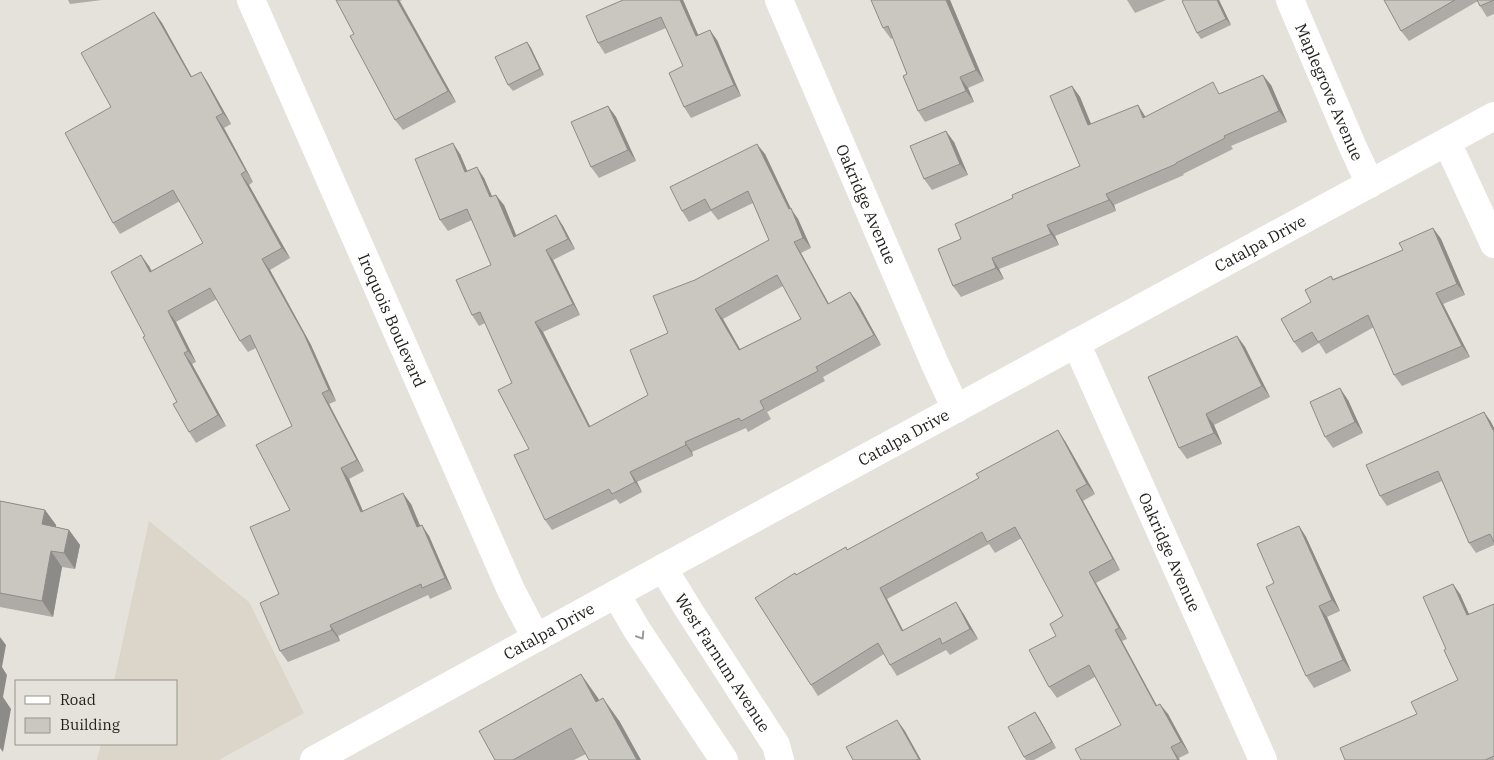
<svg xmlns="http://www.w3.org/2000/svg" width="1494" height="760" viewBox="0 0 1494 760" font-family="'IBM Plex Serif',serif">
  <rect width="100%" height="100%" fill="#e4e2db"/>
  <!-- built -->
  <path fill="#dbd6c9" d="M149 521 249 602 304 713 219 760H97L101 744H176V681H114Z"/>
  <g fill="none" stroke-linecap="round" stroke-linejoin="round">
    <!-- street -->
    <g stroke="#fff" stroke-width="28">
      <path id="s1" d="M251 0 511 590 536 638"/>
      <path id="s2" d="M779 0 935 364 956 409"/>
      <path id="s3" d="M1290 0 1352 145 1370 184"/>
      <path d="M1447 142 1494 244"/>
      <path id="s4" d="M1076 343 1263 760"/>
      <path id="s5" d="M663 568 690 612 776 745 780 760"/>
      <path d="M616 594 637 630 724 760"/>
    </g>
    <!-- secondary -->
    <path stroke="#fff" stroke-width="28" id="s6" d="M314 760 663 568 1494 116"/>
  </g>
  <!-- wall -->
  <path fill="#aeaba6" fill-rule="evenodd" d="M68 0H102L70 4Z
    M336 0H402L400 1 456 102 403 130 395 120 354 34Z
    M623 0H683L698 35 717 40 741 96 691 118 684 107 683 66 666 28 605 54 598 43Z
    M950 0 984 81 968 88 974 102 925 122 918 111 907 74 893 38 891 39 883 28Z
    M1127 0H1166L1135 13Z
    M1219 0 1231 25 1201 39 1197 33Z
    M1384 0H1494V14L1487 17 1480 6 1478 1 1409 41 1401 31Z
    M154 12 162 23 192 77 201 72 208 83 231 124 224 128 253 182 249 185 290 258 270 270 311 345 336 401 329 404 364 471 349 479 363 511 411 504 420 525 429 536 452 589 430 599 428 595 338 636 340 641 288 662 280 651 279 594 290 510 292 426 256 348 248 352 240 341 217 299 176 322 196 362 192 364 226 426 196 443 189 432 177 402 145 336 149 266 151 271 203 243 180 201 120 234 113 223 111 107Z
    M527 42 531 48 544 75 513 91 508 85Z
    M1271 85 1287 122 1231 146 1233 149 1183 174 1184 175 1114 205 1116 211 1055 236 1059 245 999 269 1004 279 961 297 953 286 961 239 1013 198 1080 166 1072 86 1080 97 1091 124 1145 117 1221 93Z
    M608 106 616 117 636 161 599 178 591 167Z
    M954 142 968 175 932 190 924 179Z
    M460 154 467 171 484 178 492 196 504 205 516 235 556 215 563 226 575 249 553 260 580 315 543 332 590 427 648 395 668 333 695 280 769 240 753 203 718 220 711 211 689 222 682 211 765 154 791 209 798 219 811 248 801 253 829 304 850 292 858 303 881 345 823 377 825 381 767 412 771 419 748 432 746 428 692 452 693 456 637 482 642 492 620 504 616 499 552 530 545 520 529 449 512 383 485 323 479 326 472 315 491 265 472 220 448 231 440 220ZM783 286 801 319 740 349 723 319Z
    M1433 228 1441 239 1465 295 1443 304 1470 357 1402 386 1394 375 1374 327 1326 354 1319 343 1302 353 1294 342 1331 276 1333 279 1403 250Z
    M1237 336 1245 347 1270 397 1214 425 1222 444 1187 459 1179 448Z
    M1348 400 1363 433 1333 448 1325 437Z
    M1484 412 1491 422 1494 428V545L1476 553 1469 543 1442 481 1387 506 1380 496Z
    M1065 441 1095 494 1083 501 1120 570 1096 583 1127 639 1122 641 1157 706 1168 714 1189 753 1179 758 1121 725 1095 677 1057 698 1049 687 1056 636 1063 616 1022 538 995 553 989 544 887 599 903 630 963 613 978 639 950 655 946 650 897 676 890 665 884 654 818 696 811 685 796 575Z
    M0 501 45 510 56 525V527L69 530 80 545 75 569 62 567 53 617 0 607Z
    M1299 526 1306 537 1340 611 1327 617 1351 671 1314 688 1306 676 1274 583Z
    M1460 594 1469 615 1494 604V760H1345L1417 714 1458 680 1446 649Z
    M599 700 620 722 586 754 574 760H495Z
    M1035 712 1039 718 1056 748 1034 760H1026L1024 757Z"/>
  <!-- shaded-wall -->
  <path fill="#8d8b87" d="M397 0H399L456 102 448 91Z
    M680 0H683L703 46 696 36Z
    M946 0H950L984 81 976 70Z
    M1217 0H1219L1231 25 1226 19Z
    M154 12 162 23 198 88 191 77Z
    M710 30 717 40 741 96 734 85Z
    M527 42 531 48 544 75 540 69Z
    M201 72 208 83 231 124 223 113Z
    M1263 75 1271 85 1287 122 1279 111Z
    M960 77 968 88 974 102 966 91Z
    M1072 86 1080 97 1096 136 1088 125Z
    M1138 105 1145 116 1151 129 1143 118Z
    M608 106 616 117 636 161 628 150Z
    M216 117 224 128 253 182 246 171Z
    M946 131 954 142 968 175 960 164Z
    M453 143 460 154 472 182 465 172Z
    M757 144 765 154 791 209 798 219 811 248 803 238Z
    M477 167 484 178 497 208 490 197Z
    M241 174 249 185 290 258 282 248Z
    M1106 194 1114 205 1116 211 1109 200Z
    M496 195 504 205 521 247 514 237Z
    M556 215 563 226 575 249 568 239Z
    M1047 225 1055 236 1059 245 1051 234Z
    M1433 228 1441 239 1465 295 1457 284Z
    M794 242 801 253 835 315 828 304Z
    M546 250 553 260 580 315 573 304Z
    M141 255 149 266 158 283 150 272Z
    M992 258 999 269 1004 279 996 268Z
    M262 259 270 270 311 345 336 401 329 390Z
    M850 292 858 303 881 345 874 335Z
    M1436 293 1443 304 1470 357 1462 346Z
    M715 309 723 319 746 360 739 350Z
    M168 311 176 322 196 362 188 351Z
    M535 322 543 332 596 438 589 427Z
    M1237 336 1245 347 1270 397 1262 386Z
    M184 353 192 364 226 426 218 415Z
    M1340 388 1348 400 1363 433 1355 422Z
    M322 393 329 404 364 471 357 460Z
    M1484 412 1491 422 1494 428V432Z
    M1206 414 1214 425 1222 444 1214 433Z
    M1058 430 1065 441 1095 494 1087 484Z
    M685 442 692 452 693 456 686 445Z
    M341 468 349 479 368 523 361 512Z
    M630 472 637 482 642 492 635 482Z
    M1076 490 1083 501 1120 570 1113 559Z
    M403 493 411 504 425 538 417 527Z
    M45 510 56 525 53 540 42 524Z
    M422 525 429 536 452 589 445 578Z
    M1299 526 1306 537 1340 611 1332 600Z
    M69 530 80 545 75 569 64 553Z
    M51 551 62 567 53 617 42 601Z
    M1089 572 1096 583 1127 639 1119 628Z
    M1453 584 1460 594 1474 625 1467 615Z
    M880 588 887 599 909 642 902 631Z
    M956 602 963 613 978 639 970 629Z
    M1319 606 1327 617 1351 671 1343 660Z
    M330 625 338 636 340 641 332 630Z
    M1115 630 1122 641 1163 717 1156 706Z
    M0 637 6 645 2 667 7 675 3 697 11 709 3 752 0 748Z
    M581 674 598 698 613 726 596 702Z
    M603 698 620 722 641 760H637Z
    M1160 704 1168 714 1189 753 1181 742Z
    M1035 712 1039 718 1056 748 1052 742Z
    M897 720 905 731 921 760H919V759Z
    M1171 747 1180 760H1178Z"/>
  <!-- building -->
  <path fill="#cac7c1" stroke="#8d8b87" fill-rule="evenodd" d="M336 0H397L448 91 395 120 350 36 354 34Z
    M623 0H680L696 36 710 30 734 85 684 107 669 73 683 66 661 17 598 43 586 16Z
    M871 0H946L976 70 960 77 966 91 918 111 903 76 907 74 888 26 883 28Z
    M1184 0H1217L1226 19 1197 33 1182 1Z
    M1384 0H1455L1401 31Z
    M1477 0H1494L1480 6Z
    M154 12 191 77 201 72 223 113 216 117 246 171 241 174 282 248 262 259 304 334 329 390 322 393 357 460 341 468 361 512 403 493 417 527 422 525 445 578 422 588 421 584 330 625 332 630 280 651 260 603 279 594 250 527 290 510 256 445 292 426 250 335 240 341 210 288 168 311 188 351 184 353 218 415 189 432 173 404 177 402 143 337 145 336 111 272 141 255 150 272 203 243 173 190 113 223 65 133 111 107 81 53Z
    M527 42 540 69 508 85 495 57Z
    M1263 75 1279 111 1224 136 1225 138 1176 163V164L1106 194 1109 200 1047 225 1051 234 992 258 996 268 953 286 938 249 961 239 955 224 1013 198 1012 195 1080 166 1050 96 1072 86 1088 125 1138 105 1143 118 1213 82 1219 94Z
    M608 106 628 150 591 167 571 122Z
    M946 131 960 164 924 179 910 146Z
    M453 143 465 172 477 167 490 197 496 195 514 237 556 215 568 239 546 250 573 304 535 322 589 427 648 395 630 350 668 333 653 296 695 280 769 240 748 191 711 210 705 199 682 211 670 187 757 144 789 209 791 208 803 238 794 242 828 304 850 292 874 335 816 367 818 371 760 401 764 409 741 421 739 418 685 442 686 445 630 472 635 482 612 494 609 489 545 520 514 455 529 449 498 390 512 383 480 312 472 315 456 280 491 265 467 209 440 220 415 159ZM777 275 801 319 739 350 715 309Z
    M1433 228 1457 284 1436 293 1462 346 1394 375 1368 315 1318 342 1312 332 1294 342 1281 319 1311 302 1305 290 1331 276 1333 280 1403 250 1399 243Z
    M1237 336 1262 386 1206 414 1214 433 1179 448 1148 377Z
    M1340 388 1355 422 1325 437 1310 402Z
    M1484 412 1493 430 1494 429V542L1490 534 1469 543 1438 471 1380 496 1366 465Z
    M1058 430 1087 484 1076 490 1113 559 1089 572 1119 628 1115 630 1156 706 1160 704 1181 742 1171 747 1178 760H1081L1075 749 1121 725 1089 665 1049 687 1029 650 1056 636 1050 624 1063 616 1015 527 987 542 982 532 880 588 902 631 956 602 970 629 942 644 940 638 890 665 878 643 811 685 755 598 795 573 796 575 846 547 847 550 979 478 976 474Z
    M0 501 45 510 42 524 69 530 64 553 51 551 42 601 0 593Z
    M1299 526 1332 600 1319 606 1343 660 1306 676 1266 587 1274 583 1257 544Z
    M1453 584 1467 615 1494 604V756L1485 760H1345L1340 748 1417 714 1411 702 1458 680 1444 650 1446 649 1423 597Z
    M581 674 596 702 603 698 637 760H589L571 728 513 760H495L479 731Z
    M1035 712 1052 742 1024 757 1008 727Z
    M897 720 919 759 916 760H853L846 747Z"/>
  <!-- one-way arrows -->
  <defs><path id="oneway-chevron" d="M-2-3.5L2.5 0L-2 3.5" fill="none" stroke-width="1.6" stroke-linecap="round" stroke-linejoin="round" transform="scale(1.25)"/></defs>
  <use stroke="#9a9a98" href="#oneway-chevron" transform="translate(641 636) rotate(57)"/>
  <g text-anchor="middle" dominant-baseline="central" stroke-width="4" stroke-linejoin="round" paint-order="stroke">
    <!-- street labels -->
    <g font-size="16" fill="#1f1e1b" stroke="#e4e2db">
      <text stroke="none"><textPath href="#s3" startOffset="100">Maplegrove Avenue</textPath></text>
      <text stroke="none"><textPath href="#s2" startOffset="222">Oakridge Avenue</textPath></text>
      <text stroke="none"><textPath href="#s6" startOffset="1078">Catalpa Drive</textPath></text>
      <text stroke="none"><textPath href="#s1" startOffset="350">Iroquois Boulevard</textPath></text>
      <text stroke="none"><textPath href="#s6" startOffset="672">Catalpa Drive</textPath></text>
      <text stroke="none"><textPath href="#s4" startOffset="229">Oakridge Avenue</textPath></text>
      <text stroke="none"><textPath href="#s6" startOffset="268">Catalpa Drive</textPath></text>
      <text stroke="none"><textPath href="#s5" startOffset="112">West Farnum Avenue</textPath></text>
    </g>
  </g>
  <!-- legend -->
  <rect x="15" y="680" width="162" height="65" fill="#e4e2db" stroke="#95948e"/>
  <rect x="25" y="696" width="25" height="8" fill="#ffffff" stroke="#95948e"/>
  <text x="60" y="705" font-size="15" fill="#1f1e1b">Road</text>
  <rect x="25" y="718" width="25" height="15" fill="#cac7c1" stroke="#95948e"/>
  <text x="60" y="730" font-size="15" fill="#1f1e1b">Building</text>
</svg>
